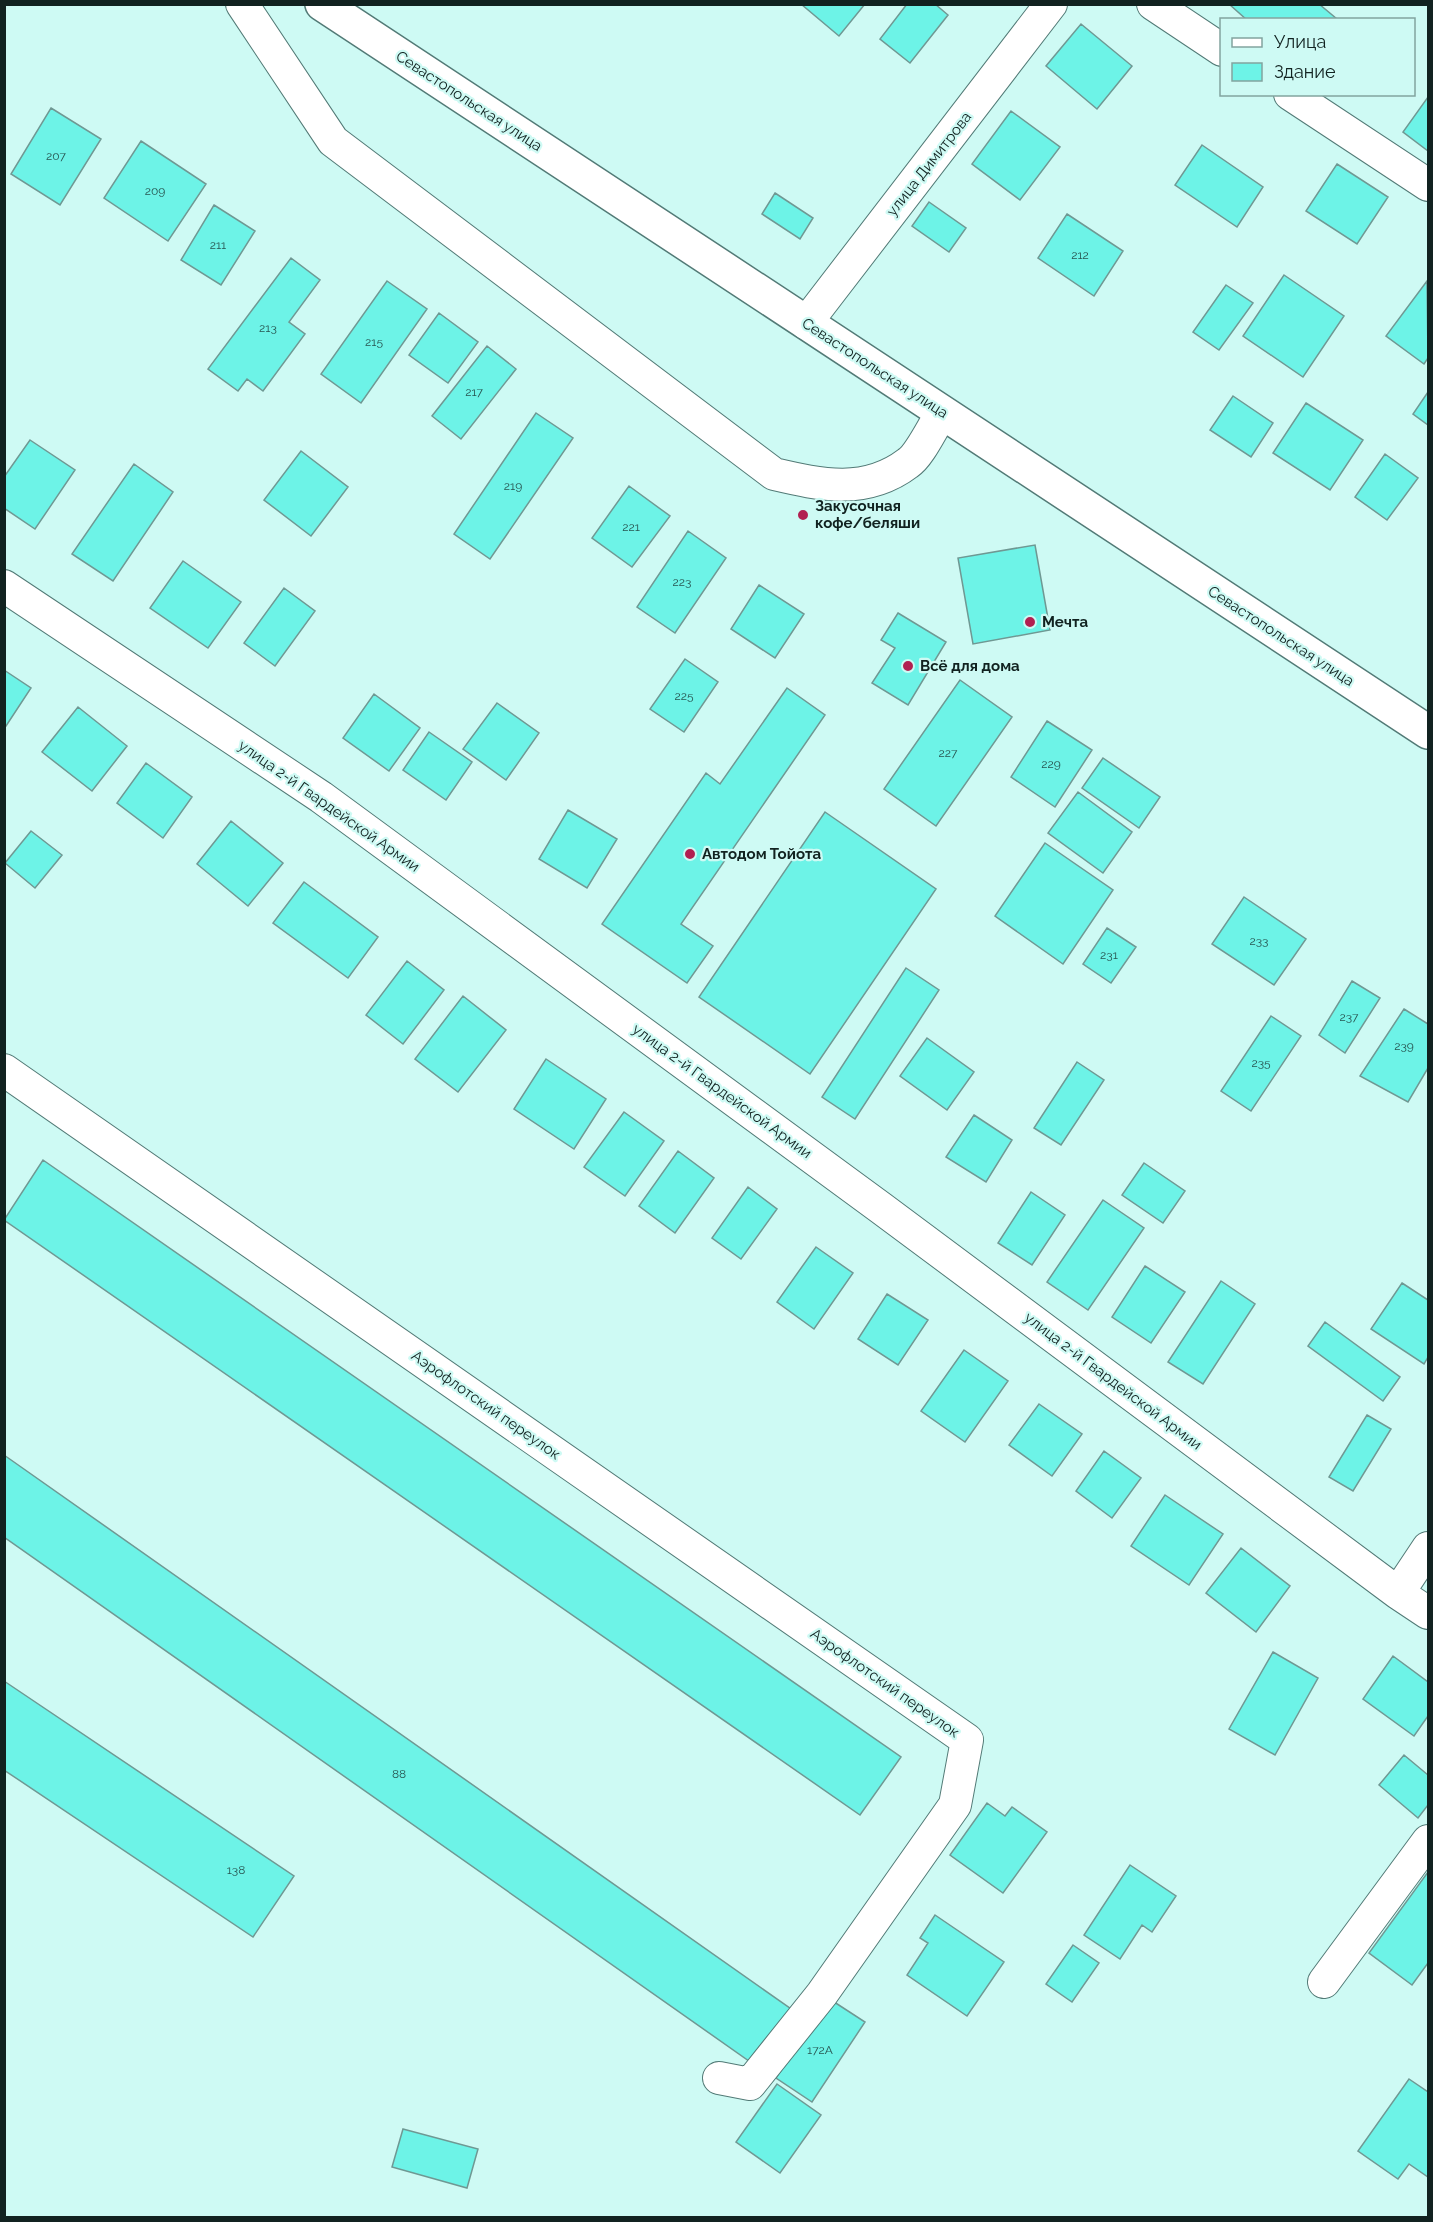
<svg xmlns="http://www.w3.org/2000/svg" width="1433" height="2222" viewBox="0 0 1433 2222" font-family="Raleway,sans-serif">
  <rect width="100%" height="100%" fill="#cefaf4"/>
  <!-- building -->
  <path fill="#6df3e7" stroke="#6f9893" stroke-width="1.5" d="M801 4H865L839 36Z
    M907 4H935L948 15 910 63 880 39Z
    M1229 4H1319L1337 19 1247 20Z
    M1081 24 1132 66 1097 109 1046 66Z
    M1428 97V151L1403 132Z
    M51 108 101 139 60 205 11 174Z
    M1011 111 1060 147 1020 200 972 164Z
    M141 141 206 184 168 241 104 198Z
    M1202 145 1263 187 1237 227 1175 185Z
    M1337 164 1388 197 1357 244 1306 211Z
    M775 193 813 218 800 239 762 214Z
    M929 202 966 228 949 252 912 226Z
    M214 205 255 231 221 285 181 260Z
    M1067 214 1123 251 1094 296 1038 258Z
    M291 258 320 280 289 322 305 334 263 391 247 379 238 391 208 369Z
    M1284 275 1344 316 1303 377 1243 336Z
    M387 281 427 309 361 403 321 374Z
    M1427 281 1428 358 1424 364 1386 336Z
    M1226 285 1253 303 1219 350 1193 332Z
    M439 313 478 342 448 383 409 355Z
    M487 346 516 369 461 439 432 416Z
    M1428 392V425L1413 414Z
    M1233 396 1273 423 1251 457 1210 430Z
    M1306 403 1363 440 1330 490 1273 453Z
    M536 413 573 438 490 559 454 534Z
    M30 440 75 470 35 529 4 508V477Z
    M301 451 348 487 311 536 264 500Z
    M1385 454 1418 478 1387 520 1355 497Z
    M134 464 173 492 113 581 72 554Z
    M629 486 670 516 632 567 592 538Z
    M688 531 726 558 675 633 637 607Z
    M1035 545 1050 630 973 644 958 558Z
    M183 561 241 602 208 648 150 608Z
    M759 585 804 614 775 658 731 629Z
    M284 588 315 611 275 666 244 643Z
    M898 613 946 642 908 705 872 683 895 648 881 640Z
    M898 613 946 642 908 705 872 683 895 648 881 640Z
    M685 659 718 682 684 732 650 709Z
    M4 670 31 688 6 726 4 725Z
    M960 680 1012 717 936 826 884 789Z
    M787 688 825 715 681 924 713 946 687 983 602 924 706 773 720 784Z
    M374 694 420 728 389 771 343 738Z
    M497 703 539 733 506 780 463 749Z
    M78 707 127 746 92 791 42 752Z
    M1047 721 1092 750 1055 807 1011 777Z
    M429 732 472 762 446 800 403 770Z
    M1103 758 1160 797 1139 828 1082 788Z
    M146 763 192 797 163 838 117 803Z
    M1078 792 1132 832 1103 873 1048 833Z
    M568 810 617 839 587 888 539 859Z
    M825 812 936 889 810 1074 699 997Z
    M231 821 283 863 248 906 197 864Z
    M31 831 62 855 35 888 5 863Z
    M1045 843 1113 890 1063 964 995 916Z
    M304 882 378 937 348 978 273 923Z
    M1244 897 1306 939 1274 985 1212 944Z
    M1107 928 1136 947 1111 983 1083 964Z
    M407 961 444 990 403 1044 366 1015Z
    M906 968 939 990 855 1119 822 1097Z
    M1352 981 1380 998 1345 1053 1319 1035Z
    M463 996 506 1030 458 1092 415 1059Z
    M1404 1009 1428 1024V1068L1408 1102 1360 1076Z
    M1271 1016 1301 1036 1251 1111 1221 1091Z
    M927 1038 974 1072 947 1110 900 1076Z
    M546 1059 606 1099 574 1149 514 1109Z
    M1077 1062 1104 1080 1061 1145 1034 1128Z
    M624 1112 664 1141 625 1196 584 1167Z
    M974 1115 1012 1140 986 1182 946 1157Z
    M678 1151 714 1178 675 1233 639 1206Z
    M43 1160 901 1757 860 1815 4 1220Z
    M1144 1163 1185 1191 1163 1223 1122 1195Z
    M748 1187 777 1209 741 1259 712 1238Z
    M1031 1192 1065 1215 1032 1265 998 1243Z
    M1103 1200 1144 1228 1088 1310 1047 1282Z
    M816 1247 853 1273 814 1329 777 1302Z
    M1145 1266 1185 1292 1151 1343 1112 1317Z
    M1221 1281 1255 1304 1203 1384 1168 1362Z
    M1402 1283 1428 1300V1357L1424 1364 1371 1329Z
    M887 1294 928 1320 898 1365 858 1339Z
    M1325 1322 1400 1377 1383 1401 1308 1346Z
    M964 1350 1008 1381 965 1442 921 1411Z
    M1039 1404 1082 1434 1052 1476 1009 1445Z
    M1367 1415 1391 1429 1353 1491 1329 1477Z
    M1104 1451 1141 1478 1112 1518 1076 1491Z
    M4 1455 794 2011 756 2066 4 1537Z
    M1165 1495 1223 1534 1189 1585 1131 1546Z
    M1241 1548 1290 1586 1256 1632 1206 1593Z
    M1273 1652 1318 1678 1275 1755 1229 1729Z
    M1393 1656 1428 1682V1716L1414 1736 1363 1699Z
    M4 1681 294 1876 253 1937 4 1770Z
    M1404 1755 1428 1775V1805L1418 1818 1379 1785Z
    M987 1803 1005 1816 1012 1807 1047 1832 1003 1893 950 1855Z
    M1130 1865 1176 1896 1152 1932 1142 1925 1120 1959 1084 1935Z
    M1428 1872V1963L1412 1985 1369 1953Z
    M935 1915 1004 1962 967 2016 907 1975 928 1943 920 1938Z
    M1073 1945 1099 1963 1072 2002 1046 1984Z
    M828 1998 865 2022 812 2102 776 2078Z
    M1409 2079 1428 2092V2177L1409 2164 1398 2179 1358 2151Z
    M777 2084 821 2115 780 2173 736 2142Z
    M403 2129 478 2149 467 2188 392 2167Z"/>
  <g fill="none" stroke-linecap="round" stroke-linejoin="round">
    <!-- street casing -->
    <g stroke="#527a76" stroke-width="34">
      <path id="street" d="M242 4 333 141 774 474C821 485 866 495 908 463 920 455 933 426 942 413
        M1153 4 1222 50
        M1290 94 1428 185
        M806 323 1051 4
        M4 586 321 797 881 1208 1398 1593 1428 1613
        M4 1070 967 1740 955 1805 822 1994 750 2084 719 2078
        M1398 1593 1428 1548
        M1324 1982 1428 1841"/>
    </g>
    <!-- primary casing -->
    <g stroke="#527a76" stroke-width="36">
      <path id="primary" d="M322 4 1428 732"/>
    </g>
    <!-- street -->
    <use href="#street" stroke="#fff" stroke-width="32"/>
    <!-- primary -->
    <use href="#primary" stroke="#fff" stroke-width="33"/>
  </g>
  <!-- markers -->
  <g fill="#b12051" stroke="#cefaf4" stroke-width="2">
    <circle cx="803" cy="515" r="6"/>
    <circle cx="1030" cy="622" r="6"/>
    <circle cx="908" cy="666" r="6"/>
    <circle cx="690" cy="854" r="6"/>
  </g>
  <g text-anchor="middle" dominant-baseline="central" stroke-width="4.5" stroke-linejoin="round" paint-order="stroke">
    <!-- number labels -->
    <g font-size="12" fill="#285652">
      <text x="56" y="156">207</text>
      <text x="155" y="191">209</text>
      <text x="218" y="245">211</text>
      <text x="1080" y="255">212</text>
      <text x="268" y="328">213</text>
      <text x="374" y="342">215</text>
      <text x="474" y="392">217</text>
      <text x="513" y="486">219</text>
      <text x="631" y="527">221</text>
      <text x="682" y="582">223</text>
      <text x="684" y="696">225</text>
      <text x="948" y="753">227</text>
      <text x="1051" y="764">229</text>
      <text x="1259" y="941">233</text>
      <text x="1109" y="955">231</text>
      <text x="1349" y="1017">237</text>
      <text x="1404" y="1046">239</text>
      <text x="1261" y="1063">235</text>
      <text x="399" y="1774">88</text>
      <text x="236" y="1870">138</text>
      <text x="820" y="2050">172А</text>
    </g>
    <!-- street labels -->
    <g font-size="15" fill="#112220" stroke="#cefaf4">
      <text transform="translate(469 101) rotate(33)">Севастопольская улица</text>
      <text transform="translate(929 164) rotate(-52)">улица Димитрова</text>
      <text transform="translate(875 368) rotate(33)">Севастопольская улица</text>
      <text transform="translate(1281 636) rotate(33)">Севастопольская улица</text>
      <text transform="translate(329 806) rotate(35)">улица 2-й Гвардейской Армии</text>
      <text transform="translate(722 1091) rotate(36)">улица 2-й Гвардейской Армии</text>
      <text transform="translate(1113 1381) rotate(37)">улица 2-й Гвардейской Армии</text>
      <text transform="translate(486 1405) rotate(35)">Аэрофлотский переулок</text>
      <text transform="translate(885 1683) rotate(35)">Аэрофлотский переулок</text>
    </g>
    <!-- poi labels -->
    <g font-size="15" font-weight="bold" fill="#112220" stroke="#cefaf4" text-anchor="start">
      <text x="815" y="506">Закусочная<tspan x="815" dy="17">кофе/беляши</tspan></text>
      <text x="1042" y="622">Мечта</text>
      <text x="920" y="666">Всё для дома</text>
      <text x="702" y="854">Автодом Тойота</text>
    </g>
  </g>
  <!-- border -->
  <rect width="1433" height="2222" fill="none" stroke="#112220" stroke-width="12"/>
  <!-- legend -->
  <rect x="1220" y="18" width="195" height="78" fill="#cefaf4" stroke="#82a49f" stroke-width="1.5"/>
  <rect x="1232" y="38" width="30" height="9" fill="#ffffff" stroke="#82a49f" stroke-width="1.5"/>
  <text x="1274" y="48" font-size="18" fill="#112220">Улица</text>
  <rect x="1232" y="63" width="30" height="18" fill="#6df3e7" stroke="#82a49f" stroke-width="1.5"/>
  <text x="1274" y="78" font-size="18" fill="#112220">Здание</text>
</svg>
